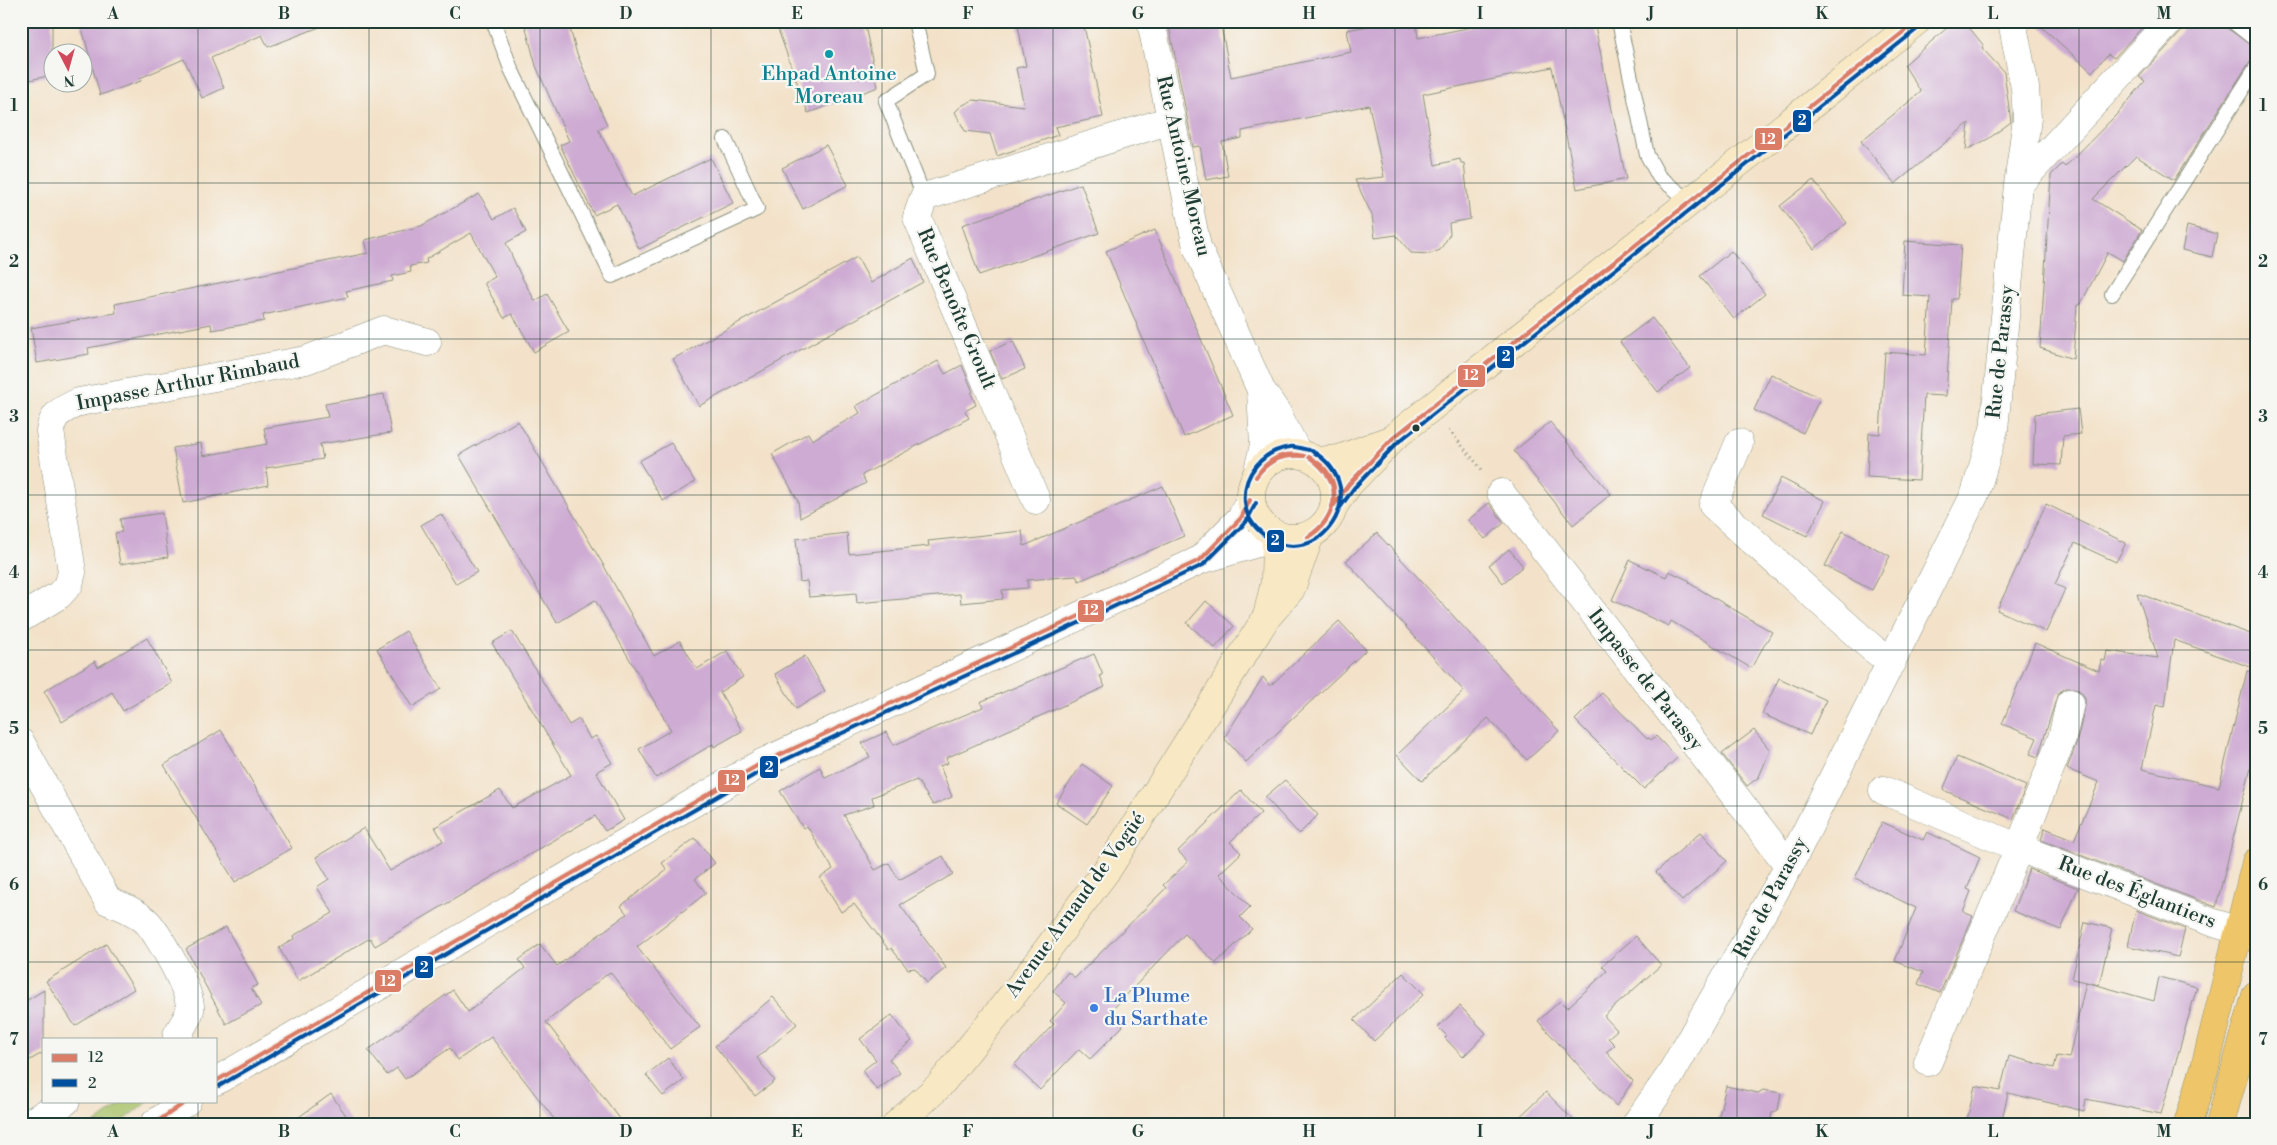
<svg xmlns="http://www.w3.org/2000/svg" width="2277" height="1145" viewBox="0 0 2277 1145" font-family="'Libre Bodoni',serif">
  <rect width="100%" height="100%" fill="#f6f6f2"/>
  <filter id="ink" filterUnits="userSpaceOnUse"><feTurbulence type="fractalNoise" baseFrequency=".02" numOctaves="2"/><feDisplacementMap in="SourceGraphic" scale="10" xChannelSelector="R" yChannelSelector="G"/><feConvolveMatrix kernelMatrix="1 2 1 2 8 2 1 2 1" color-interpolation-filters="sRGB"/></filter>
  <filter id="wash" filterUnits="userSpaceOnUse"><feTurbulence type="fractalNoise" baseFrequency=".0096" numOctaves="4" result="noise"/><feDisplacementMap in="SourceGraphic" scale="20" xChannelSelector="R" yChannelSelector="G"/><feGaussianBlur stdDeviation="1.12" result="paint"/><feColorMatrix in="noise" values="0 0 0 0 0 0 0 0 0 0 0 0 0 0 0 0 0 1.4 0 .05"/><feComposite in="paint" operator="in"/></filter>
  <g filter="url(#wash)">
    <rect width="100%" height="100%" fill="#f3e2c9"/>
    <!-- green -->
    <path fill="#a8c167" stroke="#647f4e" d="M125 1101H149L119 1124H94Z"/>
    <g id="blocks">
      <!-- building -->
      <path fill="#ceabd3" d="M40 21H52V75L30 80 28 72 21 74V26Z
        M80 21H329L330 23 268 47 262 35 211 58 224 88 202 98 184 59 140 78 141 81 100 95Z
        M524 21H568L576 51 607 125 598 129 632 196 711 158 733 203 639 249 617 204 594 215 560 145 569 141 536 66Z
        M775 21H864L878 87 808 113Z
        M1017 21H1083L1103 117 1055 127 1058 135 997 156 990 134 965 131 955 112 961 106 973 100 1024 106 1016 68 1026 66Z
        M1168 21H1220L1231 77 1351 52 1347 30 1394 21H1416L1418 38 1501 21H1594L1626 179 1577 189 1552 67 1423 94 1435 165 1460 159 1461 163H1464L1470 219 1449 223 1450 234 1440 250 1430 254 1411 253 1396 235 1375 238 1372 215 1355 180 1384 177 1369 105 1242 131V138L1222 142 1228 176 1206 180 1200 146 1193 147Z
        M1955 21H1964L1984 46 1982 48 2004 72 2011 122 1988 139 1966 150 1969 123 1895 184 1861 141 1921 92 1904 65Z
        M2035 21H2148L2114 58 2108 54 2092 72Z
        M2185 21H2223L2227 28 2256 49V59L2249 63 2174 180 2136 156 2093 199 2142 230 2123 261 2108 252 2080 305H2077L2073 359 2040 348 2051 175 2062 164 2065 167 2119 112 2145 81 2139 77 2181 32Z
        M826 145 848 185 803 209 782 168Z
        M1813 180 1847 223 1814 249 1780 206Z
        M1081 184 1099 233 979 275 962 225Z
        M479 194 494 219 513 208 526 232 506 243 520 274 535 301 547 294 569 332 534 352 512 314 504 318 484 283 495 277 471 233 426 259 427 263 410 266 411 272 392 276 393 281 346 291 348 297 263 315 264 321 212 330 211 324 88 348 89 354 37 363 31 328 116 313 115 304 368 253 365 240 421 226Z
        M2187 226 2217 234 2212 257 2182 250Z
        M1155 230 1233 415 1184 437 1106 251Z
        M1905 241 1961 245 1957 299H1952L1946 396 1924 395 1919 480 1867 477 1869 433 1880 434 1885 352 1926 355 1930 297 1902 295Z
        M1731 251 1765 294 1734 319 1700 276Z
        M857 257 871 283 913 258 923 282 699 406 673 359Z
        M1652 318 1690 368 1658 392 1620 342Z
        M1013 341 1025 369 1002 379 990 351Z
        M938 361 945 374 962 365 973 392 971 393 976 405 965 411 969 418 862 475 866 483 800 518 798 501 772 454 808 433 812 440 860 413 856 406Z
        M1771 374 1820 398 1803 433 1754 410Z
        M384 394 391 433 320 444 323 459 266 468 268 485 183 503 173 448 201 443 203 456 267 444 264 428 328 417 325 404Z
        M2078 409 2081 434 2063 436 2061 465 2033 464 2035 414Z
        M518 421 604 566 654 656 680 641 697 669 727 651 743 677 720 692 742 731 714 747 713 744 656 778 639 749 671 730 595 600 557 623 459 455Z
        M1550 422 1611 494 1573 525 1514 451Z
        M671 443 695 482 663 501 639 461Z
        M1781 478 1825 501 1807 536 1763 514Z
        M1163 486 1184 536 1079 581 1076 576 1027 580 1028 588 1002 590 1003 599 961 603 960 594 857 603 856 593 809 597 807 581 800 582 796 539 847 533 849 554 929 546 928 541 1022 531 1024 546Z
        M1489 503 1504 523 1485 539 1468 520Z
        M2046 504 2126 543 2116 562 2075 543 2055 584 2065 589 2046 632 1997 610Z
        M162 513 168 557 120 564 115 533 122 532 120 519Z
        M441 514 477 572 456 584 421 525Z
        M1843 531 1890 556 1872 590 1825 566Z
        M1377 533 1559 731 1527 760 1488 718 1422 781 1397 755 1464 691 1346 561Z
        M1509 549 1523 566 1503 583 1489 565Z
        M1630 560 1666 577 1669 571 1690 581 1689 583 1772 632 1751 668 1671 621 1669 626 1612 600Z
        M2137 593 2256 636V669L2174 640 2165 707 2156 705 2142 769 2219 787 2247 671 2256 673V747L2216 907 2041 840 2045 828 2074 840 2099 782 2067 769 2077 741 2085 706V698L2080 691 2074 688H2066L2058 693 2038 757 2030 754 2037 738 2002 724 2035 643 2099 671 2101 660 2105 661 2107 651 2158 658Z
        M1206 601 1234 626 1215 648 1187 623Z
        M1339 621 1366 650 1246 762 1224 738 1263 677 1270 686Z
        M406 631 441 689 412 707 377 649Z
        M512 631 569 725 579 719 590 739 596 736 612 763 596 772 624 820 605 831 595 816 375 946 370 938 298 981 279 948 294 939 293 936 333 913 317 887 329 879 316 857 364 828 390 871 443 841 435 827 500 790 512 808 571 775 492 643Z
        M147 638 172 683 123 711 112 692 62 722 44 691 95 661 98 667Z
        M1094 654 1103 675 1100 676 1105 687 946 758 948 763 940 766 952 797 933 805 917 780 872 797 874 805 844 815 875 870 889 863 899 880 943 856 953 874 900 905 946 968 927 983 915 968 908 969 891 948 889 950 854 904 841 912 820 878 833 869 807 826 803 828 780 791 820 767 825 778 870 757 862 743 886 732 894 745 983 707 980 702Z
        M805 656 825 691 796 709 775 674Z
        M1779 678 1826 700 1810 735 1762 714Z
        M1602 693 1647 739 1649 738 1651 740 1656 736 1677 758 1644 789 1575 720Z
        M221 730 292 848 235 882 164 765Z
        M1754 730 1770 750 1759 777 1747 786 1722 754Z
        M1957 757 2026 786 2013 819 1943 790Z
        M1082 764 1113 786 1087 824 1056 803Z
        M1285 780 1318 815 1299 834 1265 797Z
        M1241 790 1261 813 1230 842 1241 853 1219 874 1250 907 1240 917 1252 929 1216 963 1185 934 1109 1013 1123 1026 1090 1059 1079 1049 1040 1090 1014 1065 1054 1024 1050 1021 1066 1003 1053 991 1068 972 1075 978 1166 888 1163 885 1188 862 1178 851Z
        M1882 822 1923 840 1927 832 1980 857 1967 889 1971 891 1963 912 1973 916 1940 993 1918 984 1923 972 1895 961 1916 908 1855 878Z
        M1701 832 1727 861 1682 901 1656 872Z
        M695 838 715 863 695 879 706 893 637 947 700 1027 670 1049 610 972 546 1022 624 1124H558L491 1037 458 1060 450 1048 405 1079 397 1068 387 1075 368 1050 453 990 468 1012 525 968 519 960 540 944 557 966 627 914 621 906 667 870 662 863Z
        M2029 869 2078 888 2061 930 2013 911Z
        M2136 910 2185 929 2178 957 2128 946Z
        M2085 922 2112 928 2099 985 2072 979Z
        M226 927 258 985 251 988 261 1005 226 1024 186 949Z
        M1636 936 1661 965 1604 1016 1617 1030 1608 1038 1615 1045 1606 1052 1633 1081 1616 1106 1538 1021 1560 1001 1567 1008 1607 971 1602 966Z
        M106 944 134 989 75 1026 46 981Z
        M1403 973 1424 994 1374 1041 1354 1020Z
        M2159 977 2197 987 2161 1114 2086 1099 2084 1111 2008 1093 2001 1124H1966L1975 1086 2000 1091 2009 1056 2054 1068 2057 1056 2069 1058 2086 982 2154 1001Z
        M44 990V1052L21 1065V1004Z
        M773 997 797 1024 757 1058 775 1081 755 1096 715 1046Z
        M1460 1006 1486 1033 1463 1057 1445 1038 1447 1036 1438 1027Z
        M892 1015 912 1041 889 1059 900 1073 877 1090 862 1071 876 1060 860 1039Z
        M668 1058 684 1080 663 1096 646 1075Z
        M1726 1086 1758 1093 1763 1090 1781 1093 1778 1110 1772 1113 1770 1124H1717Z
        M1546 1092 1577 1124H1512Z
        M331 1094 352 1124H289Z"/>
    </g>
  </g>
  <g filter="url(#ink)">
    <use href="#blocks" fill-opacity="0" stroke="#89907e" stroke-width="1"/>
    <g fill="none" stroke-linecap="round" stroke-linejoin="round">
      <!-- lane casing -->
      <g stroke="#89907e" stroke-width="16">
        <path id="lane" d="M493 21 511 69 612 276 757 209 725 139
          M915 21 927 74 886 101 924 197
          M1619 21 1647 155 1659 177 1691 202
          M2232 21 2256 40
          M2112 294 2256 68"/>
      </g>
      <!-- street casing -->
      <g stroke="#89907e" stroke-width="29">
        <path id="street" d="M1151 21 1197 247 1261 390 1277 413 1298 454
          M2018 185 2170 21
          M1739 443 1713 505 1872 648 1892 663
          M1258 471 1264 445 1261 392
          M1501 493 1789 866
          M1036 500 917 217 924 197 1171 120
          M1201 559 1241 518 1250 500
          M21 618 59 595 69 584 72 572 50 431C53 413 62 410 79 402L306 360 384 330 427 342
          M21 743 108 901C121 906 135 911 146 921 157 931 194 996 190 1010 188 1019 181 1027 177 1035L180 1039
          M1883 790 2019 848 2211 922 2256 936
          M1928 1062 2019 848 2062 738 2070 703
          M216 1081 760 764 1200 560 1257 543 1273 534
          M28 1124 66 1101
          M154 1124 187 1101
          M1636 1124 1669 1077 1789 866 1975 494 1994 429 2018 185 2027 118 2025 88 2012 21"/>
      </g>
      <!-- secondary casing -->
      <g stroke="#89907e" stroke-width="29">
        <path id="secondary" d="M1251 496a42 42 0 1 1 84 0a42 42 0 1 1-84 0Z
          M1317 461 1339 459 1392 439
          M1334 505 1349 484 1393 438 1917 21
          M1268 612 1275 582 1276 535
          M897 1124 939 1086 1023 982 1109 867 1266 618 1291 589 1310 535"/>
      </g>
      <!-- primary casing -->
      <g stroke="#89907e" stroke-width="29">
        <path id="primary" d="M2188 1124 2205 1067 2256 862
          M2220 1124 2256 995"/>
      </g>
      <!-- path -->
      <path stroke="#89907e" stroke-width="3" stroke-dasharray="1 4" stroke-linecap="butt" d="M1449 430 1483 471"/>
      <!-- lane -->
      <use href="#lane" stroke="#fff" stroke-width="14"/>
      <!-- street -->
      <use href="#street" stroke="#fff" stroke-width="28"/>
      <!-- secondary -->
      <use href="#secondary" stroke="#f8e8c3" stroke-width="28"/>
      <!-- primary -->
      <use href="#primary" stroke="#eec569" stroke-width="28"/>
      <!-- bus-1 casing -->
      <g stroke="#f6f6f2" stroke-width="8">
        <path id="bus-1" d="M1309 457C1326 466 1339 482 1333 503
          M1309 457C1324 468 1337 482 1333 503
          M1256 477C1268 459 1282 451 1304 456
          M1256 477C1268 460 1283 454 1304 456
          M1334 505 1349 484 1393 438 1917 21
          M1308 537C1322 527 1329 519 1333 503
          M1308 537C1322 529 1330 519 1333 503
          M216 1081 760 764 1200 560 1241 518 1250 500
          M154 1124 187 1101"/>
      </g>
      <!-- bus-2 casing -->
      <g stroke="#f6f6f2" stroke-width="8">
        <path id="bus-2" d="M1309 450C1302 449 1296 446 1290 447 1262 451 1242 475 1245 503 1246 517 1254 527 1264 535 1317 576 1378 490 1312 451
          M1339 509 1354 488 1397 443 1921 26
          M219 1086 763 770 1203 565 1246 522 1256 503"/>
      </g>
      <!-- bus-1 -->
      <use href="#bus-1" stroke="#db7c66" stroke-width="4"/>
      <!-- bus-2 -->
      <use href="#bus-2" stroke="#004f9f" stroke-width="4"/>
    </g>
  </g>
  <!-- grid -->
  <path fill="none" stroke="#1f3d34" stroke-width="1" stroke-opacity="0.55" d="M198 21V1039M369 21V1124M540 21V1124M711 21V1124M882 21V1124M1053 21V1124M1224 21V1124M1395 21V1124M1566 21V1124M1737 21V1124M1908 21V1124M2079 21V1124M21 183H2256M21 339H2256M21 495H2256M21 650H2256M21 806H2256M21 962H2256M198 1101V1124"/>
  <!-- markers -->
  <circle fill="#0f9aa8" stroke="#f6f6f2" stroke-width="2" cx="829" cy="54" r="5"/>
  <circle fill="#1f3d34" stroke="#f6f6f2" stroke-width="2" cx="1416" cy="428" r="4.5"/>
  <circle fill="#3f7fe0" stroke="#f6f6f2" stroke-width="2" cx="1094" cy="1008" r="5"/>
  <g text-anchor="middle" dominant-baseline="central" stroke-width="4.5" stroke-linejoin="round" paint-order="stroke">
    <!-- culture labels -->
    <g font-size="20" fill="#0d838f" stroke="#f6f6f2">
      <text x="829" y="74">Ehpad Antoine<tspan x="829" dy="23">Moreau</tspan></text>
    </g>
    <!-- street labels -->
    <g font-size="20" fill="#1f3d34" stroke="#f6f6f2">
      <text transform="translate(1183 166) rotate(77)">Rue Antoine Moreau</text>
      <text transform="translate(956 309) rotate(67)">Rue Benoîte Groult</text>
      <text transform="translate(2001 352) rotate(-84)">Rue de Parassy</text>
      <text transform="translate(188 383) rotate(-11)">Impasse Arthur Rimbaud</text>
      <text transform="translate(1645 680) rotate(52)">Impasse de Parassy</text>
      <text transform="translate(2137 893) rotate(21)">Rue des Églantiers</text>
      <text transform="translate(1771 898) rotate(-62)">Rue de Parassy</text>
      <text transform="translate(1076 905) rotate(-54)">Avenue Arnaud de Vogüé</text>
    </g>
    <!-- shop labels -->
    <g font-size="20" fill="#366cbe" stroke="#f6f6f2" text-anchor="start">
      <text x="1104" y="996">La Plume<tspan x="1104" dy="23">du Sarthate</tspan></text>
    </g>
  </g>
  <g stroke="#f6f6f2" stroke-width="2">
    <rect x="1792" y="109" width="20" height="24" rx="5" fill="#004f9f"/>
    <rect x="1754" y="127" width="29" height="24" rx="5" fill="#db7c66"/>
    <rect x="1496" y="345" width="19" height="24" rx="5" fill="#004f9f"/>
    <rect x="1457" y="364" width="29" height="24" rx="5" fill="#db7c66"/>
    <rect x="1266" y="529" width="19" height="24" rx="5" fill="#004f9f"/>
    <rect x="1077" y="599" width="28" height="24" rx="5" fill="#db7c66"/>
    <rect x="759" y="755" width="20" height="24" rx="5" fill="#004f9f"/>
    <rect x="717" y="769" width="29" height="24" rx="5" fill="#db7c66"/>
    <rect x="414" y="955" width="20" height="24" rx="5" fill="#004f9f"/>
    <rect x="374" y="969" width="28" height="24" rx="5" fill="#db7c66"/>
  </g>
  <g font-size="14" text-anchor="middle" font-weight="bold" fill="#fff">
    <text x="1802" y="125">2</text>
    <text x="1768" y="144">12</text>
    <text x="1506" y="361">2</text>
    <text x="1471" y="380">12</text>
    <text x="1275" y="545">2</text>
    <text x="1091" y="615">12</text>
    <text x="769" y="772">2</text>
    <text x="732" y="785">12</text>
    <text x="424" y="972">2</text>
    <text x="388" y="986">12</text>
  </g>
  <!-- margin -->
  <rect width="2277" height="1145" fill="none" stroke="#f6f6f2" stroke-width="55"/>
  <!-- legend -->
  <rect x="42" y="1038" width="175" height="65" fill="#f6f6f2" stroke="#a0aca6"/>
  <rect x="52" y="1054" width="25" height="8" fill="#db7c66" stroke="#a0aca6"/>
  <text x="88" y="1062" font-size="15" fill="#1f3d34">12</text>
  <rect x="52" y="1079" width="25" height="8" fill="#004f9f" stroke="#a0aca6"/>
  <text x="88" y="1088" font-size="15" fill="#1f3d34">2</text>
  <!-- north arrow -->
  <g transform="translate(68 68) rotate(174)"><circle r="24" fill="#f6f6f2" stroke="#a0aca6"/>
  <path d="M0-4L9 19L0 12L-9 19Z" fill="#d1495b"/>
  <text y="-8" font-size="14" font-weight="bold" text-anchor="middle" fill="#1f3d34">N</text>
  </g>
  <rect x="28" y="28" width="2222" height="1090" fill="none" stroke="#1f3d34" stroke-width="2"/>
  <g font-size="16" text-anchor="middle" font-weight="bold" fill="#1f3d34">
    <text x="113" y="19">A</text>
    <text x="284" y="19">B</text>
    <text x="455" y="19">C</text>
    <text x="626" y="19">D</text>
    <text x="797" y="19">E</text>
    <text x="968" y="19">F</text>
    <text x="1138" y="19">G</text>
    <text x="1309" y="19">H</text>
    <text x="1480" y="19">I</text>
    <text x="1651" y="19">J</text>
    <text x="1822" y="19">K</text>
    <text x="1993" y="19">L</text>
    <text x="2164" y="19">M</text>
    <text x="14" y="111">1</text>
    <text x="2263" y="111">1</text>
    <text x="14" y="267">2</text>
    <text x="2263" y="267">2</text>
    <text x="14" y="422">3</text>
    <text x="2263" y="422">3</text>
    <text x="14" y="578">4</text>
    <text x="2263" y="578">4</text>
    <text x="14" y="734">5</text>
    <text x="2263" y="734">5</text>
    <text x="14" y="890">6</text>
    <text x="2263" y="890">6</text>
    <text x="14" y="1045">7</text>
    <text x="2263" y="1045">7</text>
    <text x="113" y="1137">A</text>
    <text x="284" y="1137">B</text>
    <text x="455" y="1137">C</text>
    <text x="626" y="1137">D</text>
    <text x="797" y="1137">E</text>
    <text x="968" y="1137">F</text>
    <text x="1138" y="1137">G</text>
    <text x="1309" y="1137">H</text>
    <text x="1480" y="1137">I</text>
    <text x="1651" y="1137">J</text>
    <text x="1822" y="1137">K</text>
    <text x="1993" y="1137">L</text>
    <text x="2164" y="1137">M</text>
  </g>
</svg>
